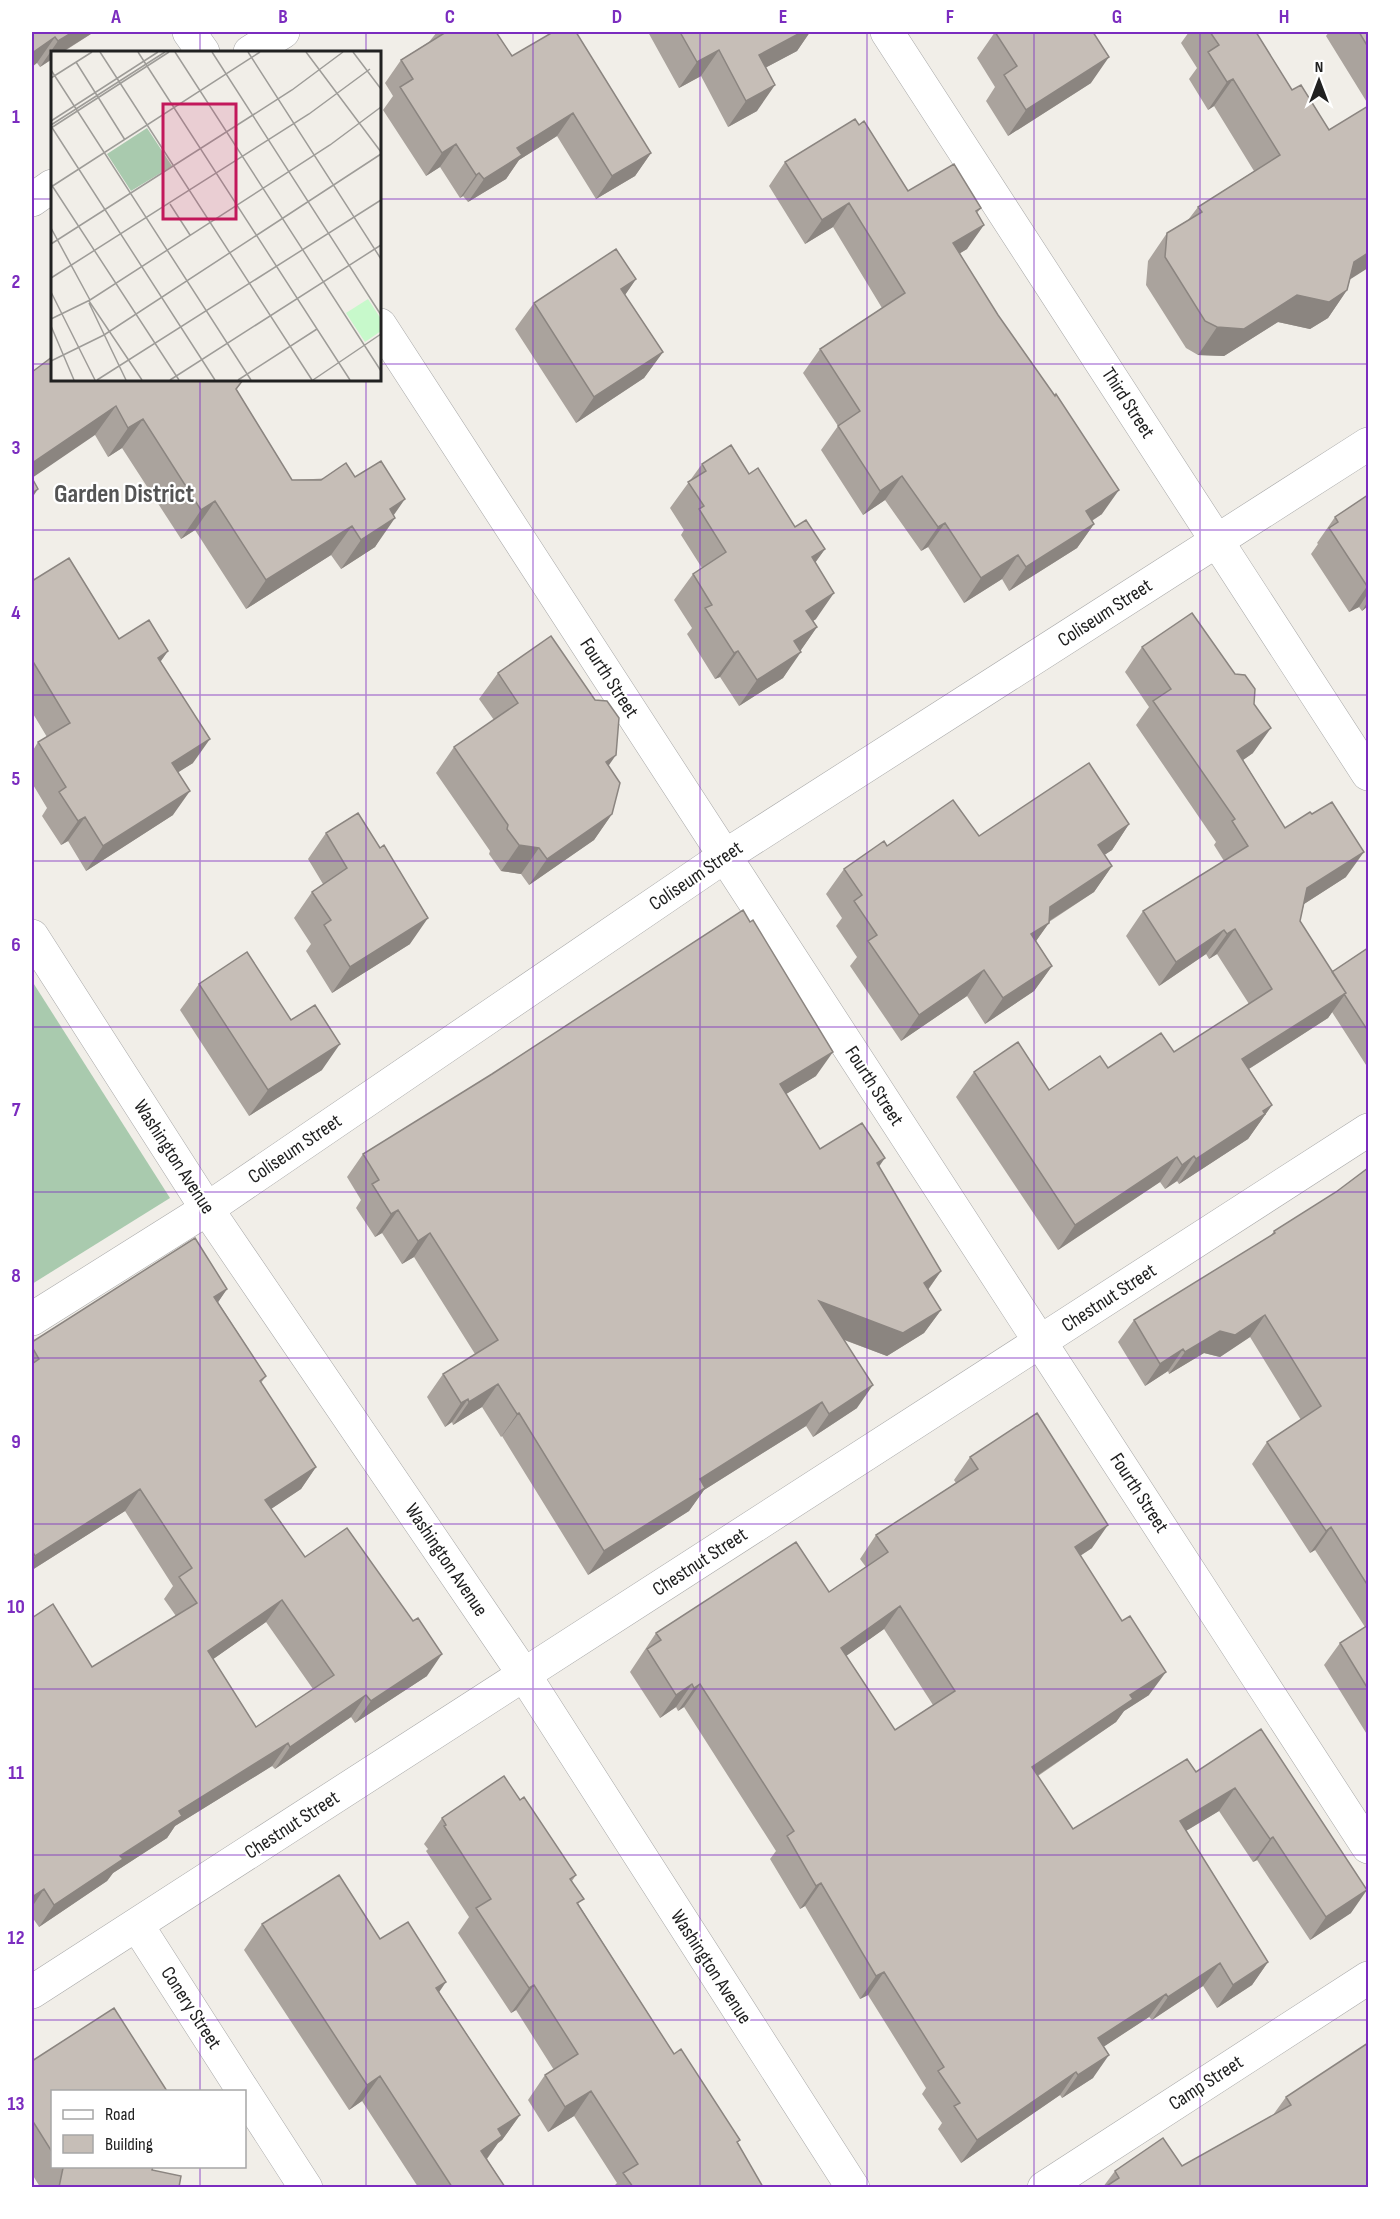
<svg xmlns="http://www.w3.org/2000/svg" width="1400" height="2219" viewBox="0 0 1400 2219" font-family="'Sofia Sans Condensed',sans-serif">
  <rect width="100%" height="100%" fill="#f1eee8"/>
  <!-- cemetery -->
  <path fill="#a9caae" d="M32 981 170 1198 32 1284Z"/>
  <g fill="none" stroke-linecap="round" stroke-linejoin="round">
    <!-- minor casing -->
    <g stroke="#a8a8a8" stroke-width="34">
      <path id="minor" d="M189 32 203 52
        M887 32 1368 774
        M250 52 283 32
        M32 200 52 186
        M380 325 1368 1847
        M32 936 207 1209 525 1676 853 2188
        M32 1319 207 1209 725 856 1368 444
        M137 1925 244 2092
        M32 1992 1368 1130
        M244 2092 306 2188
        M1044 2188 1368 1978"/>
    </g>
    <!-- minor -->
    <use href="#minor" stroke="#fff" stroke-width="33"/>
  </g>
  <!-- wall -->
  <path fill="#aaa39d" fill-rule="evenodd" d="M32 32H94L40 67 37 63Z
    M437 32H496L512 56 651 153 635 176 596 199 557 136 519 160 506 179 468 202 463 196 460 198 440 167 426 176 383 110 393 96 385 83 401 60 429 42Z
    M648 32H810L797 51 765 68 757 111 728 127 701 76 679 88Z
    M995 32 1091 83 1008 136 986 101 995 87 977 58Z
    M1189 32H1256L1292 90 1329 130 1350 280 1347 290 1328 318 1310 329 1278 322 1224 356 1198 355 1186 348 1146 285 1148 261 1167 233 1188 220 1198 207 1254 171 1214 106 1208 110 1189 79 1197 68 1181 43Z
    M1329 32H1368V104L1326 36Z
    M785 162 981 208 977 213 967 249 960 253 1102 514 1092 521 1094 524 1077 548 1009 591 1002 579 964 603 928 547 921 551 885 500 863 515 821 450 838 426 803 373 820 349 882 308 833 227 805 244 769 186Z
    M636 279 625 295 663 352 644 378 576 423 515 329 534 303Z
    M32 372 243 380 236 390 292 480 355 477 393 515 375 547 341 569 331 555 246 609 195 530 181 539 122 448 108 457 95 435Z
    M702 464 749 474 795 527 825 549 815 563 816 619 813 621 817 627 800 651 783 678 739 706 720 677 715 679 687 634 692 628 674 600 693 574 702 568 681 535 684 530 670 508Z
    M1368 495V606L1362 611 1359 607 1349 612 1311 554 1318 544 1317 543 1335 517Z
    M32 581 119 639 168 651 160 662 193 763 178 772 173 815 86 871 68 841 61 845 42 816 47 808 32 783V752L38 742 47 737 32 712Z
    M1142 647 1253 753 1243 760 1285 828 1346 877 1304 904 1300 921 1332 972 1368 948V1068L1332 1012 1328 1018 1249 1069 1272 1105 1248 1139 1179 1184 1177 1181 1165 1189 1160 1182 1058 1250 956 1097 974 1072 1049 1090 1108 1068 1174 1052 1249 1004 1217 954 1209 959 1206 954 1159 986 1126 936 1143 911 1224 861 1214 845 1216 842 1136 725 1149 707 1125 672Z
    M498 673 608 766 612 814 594 840 529 885 521 874 501 871 489 854 490 851 436 773 454 747 494 720 479 699Z
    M1129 824 1112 850 1104 855 1112 866 1094 892 1049 922 1036 941 1052 966 1034 991 985 1024 967 996 901 1041 850 966 857 957 836 926 842 918 826 894 844 869 887 846 979 836Z
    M326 833 380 848 410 944 332 993 306 951 311 944 294 918 312 892 323 884 308 859Z
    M199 984 322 1070 249 1116 180 1010Z
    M816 1076 786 1094 820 1149 879 1167 941 1271 928 1290 941 1310 924 1333 887 1356 844 1340 857 1408 813 1437 806 1426 704 1490 689 1511 588 1575 502 1436 501 1437 482 1407 453 1425 452 1422 445 1427 427 1397 443 1374 475 1354 414 1257 402 1264 382 1233 375 1237 356 1208 361 1200 347 1177 363 1154Z
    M1368 1168V1736L1324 1665 1340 1643 1365 1627 1315 1550 1310 1553 1252 1464 1267 1442 1301 1420 1250 1337 1220 1357 1204 1353 1169 1374 1168 1371 1145 1386 1118 1342 1134 1320 1270 1237 1274 1231 1336 1192Z
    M227 1289 218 1302 266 1376 261 1383 316 1467 301 1489 271 1509 305 1557 427 1676 355 1723 351 1717 275 1769 272 1766 175 1826 167 1838 113 1873 107 1881 39 1927 32 1917V1618L92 1667 176 1616 164 1599 173 1586 125 1511 32 1570V1342ZM266 1622 313 1689 256 1727 213 1659Z
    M970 1457 1092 1548 1080 1556 1149 1695 1124 1711 1116 1722 1038 1776 1073 1829 1196 1772 1261 1729 1351 1913 1310 1940 1257 1860 1253 1862 1219 1811 1186 1831 1268 1962 1252 1985 1217 2008 1203 1986 1152 2020 1149 2017 1104 2046 1093 2078 1062 2098 1060 2095 961 2163 938 2129 942 2123 922 2094 926 2088 868 1995 860 1999 805 1906 800 1909 770 1859 776 1851 684 1707 678 1711 676 1707 660 1718 630 1672 656 1633 829 1592 866 1567 860 1559 876 1535 956 1483 954 1480ZM884 1629 933 1705 895 1730 846 1656Z
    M520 1800 576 1875 572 1881 579 1905 674 2054 740 2140 737 2143 763 2187H613L617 2183 574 2116 548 2132 528 2100 545 2075 554 2070 516 2010 511 2013 458 1933 469 1917 426 1851 428 1849 424 1844 442 1818Z
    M262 1924 380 1939 439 1992 520 2115 502 2140 498 2143 487 2159 505 2187H418L362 2101 349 2110 244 1950Z
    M32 2061 52 2091V2166H153L152 2170 179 2187H40L32 2174Z
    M1286 2097 1368 2187H1103L1115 2171 1182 2166 1273 2115Z"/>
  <!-- shaded-wall -->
  <path fill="#8b8580" d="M73 32H94L62 52H52V59L40 67 58 41Z
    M802 32H810L797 51 740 81 759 55Z
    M55 37 37 63 32 67V53Z
    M719 50 701 76 679 88 697 62Z
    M1109 57 1091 83 1008 136 1026 110Z
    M1233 79 1214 106 1208 110 1227 82Z
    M775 85 757 111 728 127 746 101Z
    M573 113 557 136 519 160 506 179 468 202 484 179 517 148Z
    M456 144 440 167 426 176 442 153Z
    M651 153 635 176 596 199 612 176Z
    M479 173 463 196 460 198 476 175Z
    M849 203 833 227 805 244 822 220Z
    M984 225 967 249 936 268 953 243Z
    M1368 253V268L1335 289 1354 262Z
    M636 279 618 305 621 289Z
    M1347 290 1328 318 1310 329 1278 322 1224 356 1198 355 1217 327 1297 295Z
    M663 352 644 378 576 423 594 397Z
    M116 406 95 435 32 478V463Z
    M143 419 122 448 108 457 128 428Z
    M902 476 885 500 863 515 880 491Z
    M38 489 32 498V493Z
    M1119 490 1102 514 1069 535 1086 511Z
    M405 499 389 522 395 518 375 547 341 569 361 540 390 509Z
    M215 501 195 530 181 539 201 510Z
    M945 523 928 547 921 551 938 527Z
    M1094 524 1077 548 1009 591 1026 567Z
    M352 526 331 555 246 609 266 580Z
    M825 549 806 575 812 557Z
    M1018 555 1002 579 964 603 981 578Z
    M1368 585V593L1359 607 1349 612Z
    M834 593 816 619 788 637 806 611Z
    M1368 601V606L1362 611Z
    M817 627 799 653 794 641Z
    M168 651 151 675 158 658Z
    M738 651 720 677 715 679 734 653Z
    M801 652 783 678 739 706 757 680Z
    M1271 728 1253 753 1220 776 1237 751Z
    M210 739 193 763 155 787 172 763Z
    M616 755 598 781 606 762Z
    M190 791 173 815 86 871 103 846Z
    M612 814 594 840 529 885 547 859Z
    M85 817 68 841 61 845 78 821Z
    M1129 824 1112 850 1080 871 1098 845Z
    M519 845 539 848 521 874 501 871Z
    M1364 852 1346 877 1290 913 1307 888Z
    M1112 866 1094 892 1032 932 1050 907Z
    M428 918 410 944 332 993 350 967Z
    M1049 923 1031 948V934Z
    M1235 929 1217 954 1209 959 1227 934Z
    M1224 930 1206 954 1159 986 1176 962Z
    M1052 966 1034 991 985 1024 1003 998Z
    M984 970 967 996 901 1041 919 1015Z
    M1346 993 1328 1018 1225 1084 1242 1059Z
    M340 1044 322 1070 249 1116 268 1090Z
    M833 1052 816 1076 763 1108 780 1084Z
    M1272 1105 1248 1139 1179 1184 1196 1159Z
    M1194 1156 1177 1181 1165 1189 1182 1165Z
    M1177 1157 1160 1182 1058 1250 1075 1225Z
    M885 1158 869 1181 877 1163Z
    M398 1210 382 1233 375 1237 391 1214Z
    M430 1233 414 1257 402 1264 418 1241Z
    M941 1271 924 1295V1283Z
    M227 1289 212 1311 214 1297Z
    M819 1301 941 1310 924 1333 887 1356 803 1324Z
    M1265 1315 1250 1337 1220 1357 1204 1353 1169 1374 1185 1352 1220 1331Z
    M1183 1349 1168 1371 1145 1386 1160 1364Z
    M498 1384 482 1407 453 1425 469 1402Z
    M873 1385 857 1408 813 1437 829 1414Z
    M468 1399 452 1422 445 1427 461 1403Z
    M822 1402 806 1426 704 1490 689 1511 588 1575 604 1551 700 1479Z
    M519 1413 502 1436 501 1437 517 1414Z
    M316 1467 301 1489 250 1523 265 1500Z
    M140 1489 125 1511 32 1570V1561L35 1556Z
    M1108 1525 1092 1548 1058 1570 1075 1547Z
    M1331 1527 1315 1550 1310 1553 1326 1531Z
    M282 1600 266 1622 192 1674 208 1651Z
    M900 1606 884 1629 825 1671 841 1648Z
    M442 1654 427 1676 355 1723 371 1701Z
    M1166 1672 1149 1695 1124 1711 1116 1722 1016 1790 1032 1767 1130 1695Z
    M692 1684 676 1707 660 1718 676 1695Z
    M700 1684 684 1707 678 1711 694 1688Z
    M366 1695 351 1717 275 1769 290 1747Z
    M288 1743 272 1766 175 1826 167 1838 113 1873 107 1881 39 1927 54 1905 179 1811Z
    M1235 1788 1219 1811 1164 1844 1180 1821Z
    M1273 1837 1257 1860 1253 1862 1270 1839Z
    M821 1883 805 1906 800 1909 816 1886Z
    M44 1889 32 1907V1897Z
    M1367 1890 1351 1913 1310 1940 1326 1917Z
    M1268 1962 1252 1985 1217 2008 1233 1985Z
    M1220 1963 1203 1986 1152 2020 1168 1997Z
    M884 1972 868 1995 860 1999 876 1976Z
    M446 1982 429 2007 436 1988Z
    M534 1985 516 2010 511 2013 529 1988Z
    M1166 1994 1149 2017 1082 2061 1098 2038Z
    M1109 2055 1093 2078 1062 2098 1078 2075Z
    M1076 2072 1060 2095 961 2163 977 2140Z
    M380 2076 362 2101 349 2110 367 2085Z
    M591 2091 574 2116 548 2132 565 2107Z
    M520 2115 502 2140 498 2143 485 2161 481 2151 498 2129Z"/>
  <!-- building -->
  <path fill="#c6beb7" stroke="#8b8580" stroke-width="1.5" fill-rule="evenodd" d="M32 32H73L58 41 55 37 32 53Z
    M446 32H496L512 56 553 32H576L651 153 612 176 573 113 517 148 522 155 484 179 479 173 476 175 456 144 442 153 400 87 413 79 401 60Z
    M680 32H802L759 55 775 85 746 101 719 50 697 62Z
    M995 32H1093L1109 57 1026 110 1004 75 1017 66Z
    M1210 32H1256L1292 90 1301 85 1329 130 1368 106V253L1354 262 1347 290 1329 302 1297 295 1244 329 1217 327 1205 321 1165 257 1167 233 1202 212 1198 207 1280 155 1233 79 1227 82 1208 52 1219 45Z
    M1359 32H1368V47Z
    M855 119 859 125 864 121 908 191 954 164 981 208 976 211 984 225 953 243 998 315 1055 396 1056 394 1119 490 1086 511 1094 524 1026 567 1018 555 981 578 945 523 938 527 902 476 880 491 838 426 860 411 820 349 905 293 849 203 822 220 785 162Z
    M616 249 636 279 621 289 663 352 594 397 534 303Z
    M52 357V380H243L236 389 292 480H321L346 463 355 477 381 461 405 499 390 509 395 518 361 540 352 526 266 580 215 501 201 510 143 419 128 428 116 406 32 463V372Z
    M731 445 749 474 758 468 795 527 806 520 825 549 812 557 834 593 806 611 817 627 794 641 801 652 757 680 738 651 734 653 705 608 712 605 693 574 726 552 699 509 704 506 688 482 706 471 702 464Z
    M32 478 38 489 32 493Z
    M1368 495V585L1367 586 1329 528 1338 522 1335 517Z
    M69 558 119 639 149 620 168 651 158 658 210 739 172 763 190 791 103 846 85 817 78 821 59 792 66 787 38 742 70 723 32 660V581Z
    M1192 613 1235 674 1245 675 1255 689 1254 704 1271 728 1237 751 1285 828 1310 812 1312 814 1332 802 1364 852 1307 888 1300 921 1346 993 1242 1059 1272 1105 1263 1111 1265 1114 1196 1159 1194 1156 1182 1165 1177 1157 1075 1225 974 1072 1018 1042 1049 1090 1100 1056 1108 1068 1161 1033 1174 1052 1272 989 1235 929 1227 934 1224 930 1176 962 1143 911 1248 846 1232 821 1235 819 1153 701 1171 689 1142 647Z
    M551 636 595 700 607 701 619 718 616 755 606 762 620 783 612 814 547 859 539 848 519 845 507 829 508 825 454 747 518 703 498 673Z
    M1089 763 1129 824 1098 845 1112 866 1050 907 1049 923 1031 934 1052 966 1003 998 984 970 919 1015 868 941 877 935 854 901 862 895 844 869 884 841 887 846 953 800 979 836Z
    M358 813 380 848 384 845 428 918 350 967 324 925 331 920 312 892 347 868 326 833Z
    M743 910 750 922 753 920 833 1052 780 1084 820 1149 862 1123 885 1158 877 1163 941 1271 924 1283 941 1310 903 1333 819 1301 873 1385 829 1414 822 1402 700 1479 705 1488 604 1551 519 1413 517 1414 498 1384 469 1402 468 1399 461 1403 443 1374 498 1340 430 1233 418 1241 398 1210 391 1214 372 1184 379 1180 363 1154 492 1074Z
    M1368 948V1031L1344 994 1346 993 1332 972Z
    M247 952 291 1020 315 1005 340 1044 268 1090 199 984Z
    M1368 1168V1586L1331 1527 1326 1531 1267 1442 1321 1406 1265 1315 1235 1335 1220 1331 1185 1352 1183 1349 1160 1364 1134 1320 1275 1233 1274 1231 1336 1192Z
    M195 1238 227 1289 214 1297 266 1376 260 1381 316 1467 265 1500 305 1557 347 1528 413 1621 418 1618 442 1654 371 1701 366 1695 290 1747 288 1743 179 1811 182 1816 120 1856 123 1859 54 1905 44 1889 32 1897V1618L53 1604 92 1667 197 1603 179 1577 192 1568 140 1489 35 1556 32 1550V1364L39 1359 32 1347V1342ZM282 1600 334 1675 256 1727 208 1651Z
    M1037 1413 1108 1525 1075 1547 1122 1621 1130 1616 1166 1672 1130 1695 1133 1699 1032 1767 1073 1829 1187 1759 1196 1772 1261 1729 1367 1890 1326 1917 1273 1837 1270 1839 1235 1788 1180 1821 1268 1962 1233 1985 1220 1963 1168 1997 1166 1994 1098 2038 1109 2055 1078 2075 1076 2072 977 2140 954 2106 960 2103 938 2071 944 2067 884 1972 876 1976 821 1883 816 1886 787 1836 794 1831 700 1684 694 1688 692 1684 676 1695 647 1649 661 1640 656 1633 796 1542 829 1592 888 1552 876 1535 978 1469 970 1457ZM900 1606 955 1691 895 1730 841 1648Z
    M1368 1625V1689L1340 1643Z
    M504 1776 520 1800 524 1797 576 1875 570 1879 584 1899 577 1903 674 2054 681 2049 740 2140 737 2142 763 2187H633L623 2173 638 2164 591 2091 565 2107 545 2075 578 2054 534 1985 529 1988 476 1908 491 1899 444 1826 446 1825 442 1818Z
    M339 1875 380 1939 408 1922 446 1982 436 1988 520 2115 498 2129 502 2136 481 2151 505 2187H452L380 2076 367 2085 262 1924Z
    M114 2008 167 2091H52V2152L32 2120V2061Z
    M1368 2043V2187H1105L1119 2178 1115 2171 1163 2138 1182 2166 1291 2105 1286 2097Z
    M62 2166H153L152 2170 181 2176 179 2187H59L63 2168Z"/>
  <!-- grid -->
  <path fill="none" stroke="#7b2cbf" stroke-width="1.5" stroke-opacity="0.55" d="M200 32V52M366 32V52M533 32V2188M700 32V2188M867 32V2188M1034 32V2188M1200 32V2188M32 199H52M380 199H1368M32 364H52M380 364H1368M200 380V2092M366 380V2188M32 530H1368M32 695H1368M32 861H1368M32 1027H1368M32 1192H1368M32 1358H1368M32 1524H1368M32 1689H1368M32 1855H1368M32 2020H1368M200 2166V2188"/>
  <g text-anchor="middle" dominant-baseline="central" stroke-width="4.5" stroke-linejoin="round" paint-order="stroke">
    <!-- street labels -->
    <g font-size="20" fill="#212121" stroke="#fff">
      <text transform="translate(1128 403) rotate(57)">Third Street</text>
      <text transform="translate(1105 613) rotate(-33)">Coliseum Street</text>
      <text transform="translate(609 678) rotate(57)">Fourth Street</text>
      <text transform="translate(696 876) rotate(-34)">Coliseum Street</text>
      <text transform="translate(874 1086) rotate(57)">Fourth Street</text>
      <text transform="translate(295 1149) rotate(-34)">Coliseum Street</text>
      <text transform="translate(174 1157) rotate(57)">Washington Avenue</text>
      <text transform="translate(1109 1298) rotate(-33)">Chestnut Street</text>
      <text transform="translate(1139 1493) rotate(57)">Fourth Street</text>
      <text transform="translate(446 1560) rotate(56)">Washington Avenue</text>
      <text transform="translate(700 1562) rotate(-33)">Chestnut Street</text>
      <text transform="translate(292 1825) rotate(-33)">Chestnut Street</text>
      <text transform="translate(711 1967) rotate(57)">Washington Avenue</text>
      <text transform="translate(191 2008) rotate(57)">Conery Street</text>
      <text transform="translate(1206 2083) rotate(-33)">Camp Street</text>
    </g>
    <!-- district labels -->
    <g font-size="26" font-weight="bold" fill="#545454" stroke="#fff">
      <text x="124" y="494">Garden District</text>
    </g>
  </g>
  <!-- overview -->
  <g transform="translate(51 51)">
    <rect width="330" height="330" fill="#f1eee8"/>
    <path d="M96 77 121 115 80 140 56 103Z" fill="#a9caae"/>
    <path d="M317 248 330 268V280L314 291 295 262Z" fill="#c7f9cb"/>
    <path fill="none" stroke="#9e9c98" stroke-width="1.5" d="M49 1 261 329M87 1 299 329M124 1 330 320M161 1 330 264M197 1 330 208M255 1 330 101M302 1 330 38M25 11 74 89M0 19 200 329M0 27 41 1M0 70 107 1M0 74 114 1M0 75 164 329M0 77 118 1M0 133 128 329M0 136 209 1M119 153 139 184M0 177 39 249M0 193 241 39 292 1M0 227 258 63 319 18M0 241 44 329M38 250 91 329M38 252 75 329M0 268 39 249 279 94 330 56M0 275 23 329M0 310 53 284 330 103M46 329 330 149M119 329 330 194M187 329 266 278M262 329 330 283"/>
    <path fill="#c2185b" fill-opacity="0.15" stroke="#c2185b" stroke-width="3" d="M112 53H185V168H112Z"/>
    <rect width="330" height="330" fill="none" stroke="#212121" stroke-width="3"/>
  </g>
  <!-- border -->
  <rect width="1400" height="2219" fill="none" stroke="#ffffff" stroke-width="66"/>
  <!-- legend -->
  <rect x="51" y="2090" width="195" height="78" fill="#ffffff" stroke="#a6a6a6" stroke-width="1.5"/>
  <rect x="63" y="2110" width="30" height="9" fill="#ffffff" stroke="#a6a6a6" stroke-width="1.5"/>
  <text x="105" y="2120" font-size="18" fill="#212121">Road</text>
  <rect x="63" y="2135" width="30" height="18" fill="#c6beb7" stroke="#a6a6a6" stroke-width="1.5"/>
  <text x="105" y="2150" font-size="18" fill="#212121">Building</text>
  <!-- north arrow -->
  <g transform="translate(1319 81)" stroke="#ffffff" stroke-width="4.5" paint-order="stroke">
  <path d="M0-4.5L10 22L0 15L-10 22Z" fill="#212121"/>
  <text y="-9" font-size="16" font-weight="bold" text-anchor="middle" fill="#212121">N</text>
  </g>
  <rect x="33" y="33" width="1334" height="2153" fill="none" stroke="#7b2cbf" stroke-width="2"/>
  <g font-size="20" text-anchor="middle" font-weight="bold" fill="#7b2cbf">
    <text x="116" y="23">A</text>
    <text x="283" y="23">B</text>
    <text x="450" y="23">C</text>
    <text x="617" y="23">D</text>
    <text x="783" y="23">E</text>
    <text x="950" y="23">F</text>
    <text x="1117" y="23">G</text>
    <text x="1284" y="23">H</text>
    <text x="16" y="123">1</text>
    <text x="16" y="288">2</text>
    <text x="16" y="454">3</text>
    <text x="16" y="619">4</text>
    <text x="16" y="785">5</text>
    <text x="16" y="951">6</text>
    <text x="16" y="1116">7</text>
    <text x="16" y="1282">8</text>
    <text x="16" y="1448">9</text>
    <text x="16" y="1613">10</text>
    <text x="16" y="1779">11</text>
    <text x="16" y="1944">12</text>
    <text x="16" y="2110">13</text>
  </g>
</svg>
